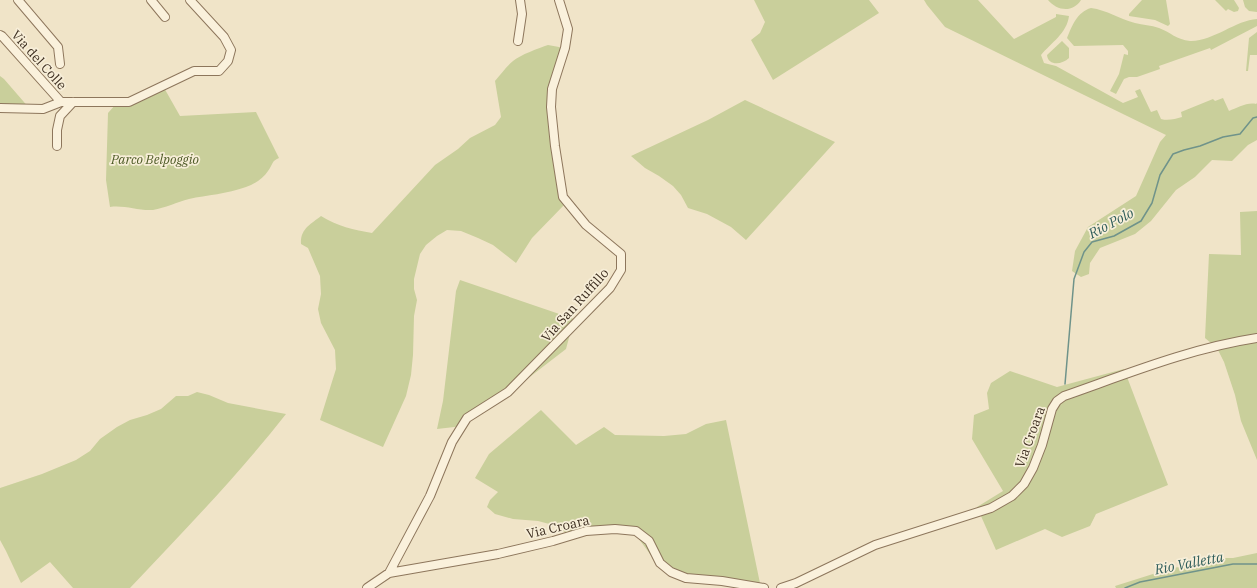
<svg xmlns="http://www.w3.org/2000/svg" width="1257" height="588" viewBox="0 0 1257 588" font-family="'IBM Plex Serif',serif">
  <rect width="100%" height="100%" fill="#f0e4c8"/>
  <!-- green -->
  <path fill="#c9cf9b" d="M754 0H869L879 13 773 80 751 40 760 33 765 22Z
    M924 0H978L1014 39 1056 17V14L1069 16C1067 33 1051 43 1041 55L1044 63 1056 66 1123 103 1138 97 1135 91 1140 89 1151 112 1157 110 1161 119C1168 121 1175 119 1182 117L1181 112 1213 99 1215 101 1223 98 1229 111C1237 108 1247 102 1256 104L1257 103V140L1248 145 1232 161 1212 160 1195 177 1176 190 1151 221 1135 234 1100 248 1090 263 1089 274 1081 277 1072 271 1075 251 1088 227 1136 196 1160 142 1166 135 945 27 927 5Z
    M1048 0H1081C1073 13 1057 11 1048 0Z
    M1142 0H1166L1170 24 1168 26 1155 20 1129 16V14Z
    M1215 0H1234L1239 8 1238 11 1234 12 1228 9 1226 11Z
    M1243 0H1257V12L1249 11 1245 7Z
    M1091 8C1107 10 1119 19 1135 23 1143 25 1151 25 1159 28 1170 32 1177 40 1190 41 1212 42 1236 20 1257 19V26L1211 50 1210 48 1159 66 1160 69 1137 77H1129L1124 79 1116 94 1110 91 1119 74 1124 54 1128 55V51L1123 45 1074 46 1067 38C1072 26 1077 12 1091 8Z
    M1257 32V55H1250L1248 71H1246L1249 38Z
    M1062 41 1069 48V58C1062 65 1048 66 1047 55Z
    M548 45 559 47 568 52 551 99 565 204 532 238 516 263 493 245 478 238 461 231 447 230 437 236 426 245 420 254 414 279V289L417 300 414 316 413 355 411 375 406 396 383 447 320 420 336 369 335 350 321 323 318 309 321 294 320 276 308 248 301 244C300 229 311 224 321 216 337 226 354 230 372 233L435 165 458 149 470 138 495 125 501 117 495 81C501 74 506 67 513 61 520 55 539 48 548 45Z
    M0 76 4 79 30 109 0 108Z
    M163 86 180 116 256 112 279 158C271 161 273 165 268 171 263 179 254 184 246 187 227 194 207 195 189 199 177 202 165 208 153 210 138 211 125 205 110 207L106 180 108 113 116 104Z
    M745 100 835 142 746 240 731 227 707 214 688 208 681 195 673 186 659 176 645 168 631 156 708 120Z
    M1257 211V460L1241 421 1235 395 1224 362 1217 348 1205 338 1209 254 1241 255 1240 212Z
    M460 280 574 319 566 349 518 386 472 418 463 426 437 429 443 401 456 291Z
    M1124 369 1168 485 1096 514 1090 526 1062 537 1045 529 996 550 977 507 1003 491 972 439 974 415 989 409 987 393 991 383 1010 371 1057 387Z
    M197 392 209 395 228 403 286 414C238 475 184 531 130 588H73L50 562 21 583 6 551 0 540V488L42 474 76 460 90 451 100 439 117 427 130 420 147 415 161 409 176 396H188Z
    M541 410 576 445 604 427 615 435 664 436 686 434 706 424 726 420 761 588 686 575 657 561 650 554 636 535 625 531 566 533 557 526 538 521 513 519 495 514 487 507 490 500 498 492 475 478 489 454Z
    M1257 553V588H1116L1115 586 1172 568 1194 565 1217 558H1233Z"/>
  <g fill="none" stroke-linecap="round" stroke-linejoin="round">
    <!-- stream -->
    <path stroke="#6f938a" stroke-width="1.5" d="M1065 384 1074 279 1084 252 1092 242 1114 236 1141 221 1152 203 1160 175 1173 154 1184 150 1200 146 1223 137 1240 134 1253 118 1257 117
      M1125 588 1140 582 1233 564H1257"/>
    <!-- minor casing -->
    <g stroke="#8d765c" stroke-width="10">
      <path id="minor" d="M18 0 58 47 60 64
        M151 0 165 17
        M0 35 2 36 61 102
        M518 41 522 14 520 0
        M0 108 43 109 61 102H129L194 71H219L228 61 231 50 224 37 190 0
        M57 146V130L60 116 73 102
        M389 573 430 496 452 442 467 418 508 392 610 288 621 270V254L586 225 563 197 555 146 551 107 552 89 565 48 568 29 559 0
        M367 588 389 573 498 554 553 541 586 531 615 529 636 531 649 541 660 563 671 572 686 578 722 581 764 588
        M781 588 796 583 875 545 991 508 1012 496 1024 484 1033 468 1042 445 1052 409 1057 401 1064 396C1127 374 1191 348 1257 338"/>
    </g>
    <!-- minor -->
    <use href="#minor" stroke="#faf1dc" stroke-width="8"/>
  </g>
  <g text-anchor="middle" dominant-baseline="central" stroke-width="3.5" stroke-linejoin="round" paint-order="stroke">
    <!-- street labels -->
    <g font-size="13" fill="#3d2e20" stroke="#f7eed8">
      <text transform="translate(39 60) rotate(48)">Via del Colle</text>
      <text transform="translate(575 305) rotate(-48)">Via San Ruffillo</text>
      <text transform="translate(1030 437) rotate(-70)">Via Croara</text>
      <text transform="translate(558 527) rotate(-13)">Via Croara</text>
    </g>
    <!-- park labels -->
    <g font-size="13" font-style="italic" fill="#4d5a26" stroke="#f7eed8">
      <text x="155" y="159">Parco Belpoggio</text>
    </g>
    <!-- water labels -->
    <g font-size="14" font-style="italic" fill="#2f5d5a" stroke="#f7eed8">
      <text transform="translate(1111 223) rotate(-28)">Rio Polo</text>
      <text transform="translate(1189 563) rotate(-11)">Rio Valletta</text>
    </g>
  </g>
</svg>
